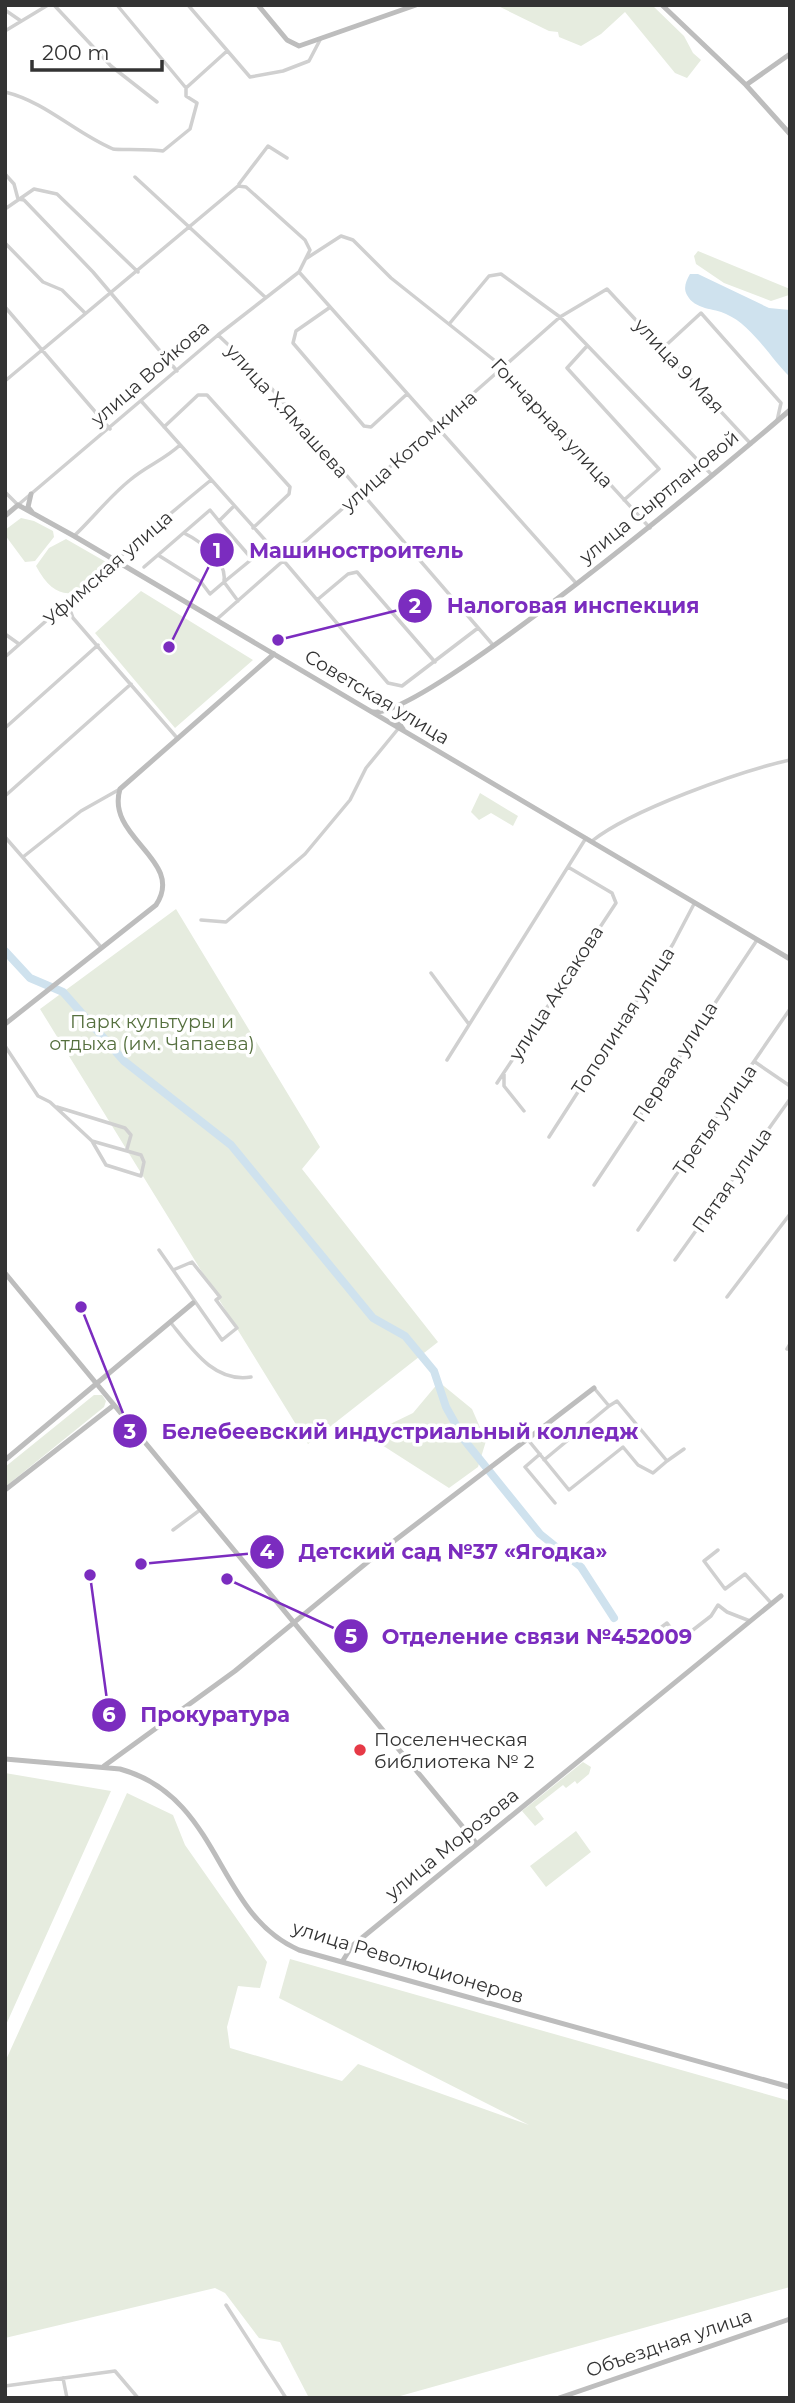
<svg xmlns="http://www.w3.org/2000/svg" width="795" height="2403" viewBox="0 0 795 2403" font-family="Montserrat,sans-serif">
  <rect width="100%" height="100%" fill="#fff"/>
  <!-- green -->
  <path fill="#e6ecdf" d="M496 5H652L684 36 693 53 701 60 687 78 675 73 625 12 601 34 581 46 559 37 558 32 549 31Z
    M698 251 790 289 789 295 771 301 724 283 696 264 694 256Z
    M21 518 34 521 53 531 54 537 35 561 25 562 5 535V530Z
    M66 539 106 562C85 597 58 608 36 566L49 548Z
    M141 591 253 660 175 728 95 633Z
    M480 793 518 816 513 826 491 813 479 820 471 812Z
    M176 909 320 1147 302 1169 438 1342 308 1444 40 1009Z
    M439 1382 472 1409 486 1441 478 1467 449 1488 371 1438 378 1430 413 1413Z
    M94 1395H102L106 1401 104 1407 5 1487V1467Z
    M583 1762 591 1767 589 1774 577 1784 575 1781 566 1788 563 1785 535 1807 544 1819 535 1826 522 1811Z
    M5 1773 111 1791 5 2027Z
    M127 1793 173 1815 185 1845 267 1962 260 1988 238 1986 227 2027 230 2048 342 2081 358 2064 529 2125 279 1998 290 1959 790 2101V2287L393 2398H309L280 2342 259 2338 225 2293 215 2288 5 2338V2062Z
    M576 1831 591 1852 546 1887 530 1866Z"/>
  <!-- water -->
  <path fill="#cfe2ee" d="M690 274H698L769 308 790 310V377C770 358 752 325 726 314 714 308 695 310 687 295 683 288 686 281 690 274Z"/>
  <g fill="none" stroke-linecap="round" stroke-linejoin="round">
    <!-- river -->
    <path stroke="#cfe2ee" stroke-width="8" d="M5 951 30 978 63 992 124 1061 231 1145 373 1318 405 1336 434 1371 446 1407 465 1441 540 1534 581 1567 614 1618"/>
    <!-- street -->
    <path stroke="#d0d0d0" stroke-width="3.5" d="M54 5 111 66 157 102
      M188 5 250 77 283 71 309 61 320 40
      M5 10 21 21
      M5 31 48 5
      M186 88 227 51
      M5 92C46 102 75 133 113 149 117 150 152 149 163 151L190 129 197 103 186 96V88L117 5
      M5 174 14 184 18 199 24 200 93 272 177 371
      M135 177 265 297
      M239 184 268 146 287 158
      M5 209 34 189 57 194 138 272
      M5 243 43 282 62 290 84 312
      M307 258 341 236 353 240 391 278 504 368 650 528
      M299 272 576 583
      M5 307 110 429
      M329 308 296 331 293 343 364 426 371 427 407 394
      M450 323 489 276 501 274 560 317 712 475
      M218 335 259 374 493 645
      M587 346 567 368 659 469 624 500
      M663 348 701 313 781 403 777 421
      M5 381 238 186 246 187 305 240 310 250 299 272 218 335 18 505 5 492
      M142 402 283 560 388 683 402 686 478 628
      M164 427 198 395H207L290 487 289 494 253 528
      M234 506 219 521 210 510 158 555 201 582 210 594 224 582 238 601
      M219 521 252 559 224 582
      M184 533C200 541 227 561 224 580
      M74 536C93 518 109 497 130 480 146 466 164 460 180 445
      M144 567 158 555
      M317 600 348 574 357 572 435 662
      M68 604 73 618 178 739
      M216 620 560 317 607 289 751 444
      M5 634 19 644
      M5 657C73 597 141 537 211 480
      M5 728 98 645
      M5 796 131 684
      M5 837 101 947
      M592 841C631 810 740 771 790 760
      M23 857 81 811 120 789
      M201 920 226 922 305 854 350 800 366 768 398 729
      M431 973 468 1023
      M5 1046 38 1096 50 1102 92 1141 106 1165 141 1176 144 1162 141 1155 92 1141
      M447 1060 586 838
      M755 1062 790 1086
      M504 1074V1086L524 1111
      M497 1083 616 903 612 893 568 867
      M57 1107 125 1128 131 1135 127 1149
      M549 1137 673 944 694 904
      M594 1185 757 940
      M638 1230 790 1009
      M159 1250 222 1340 237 1328 216 1300 220 1297 192 1262 173 1270
      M675 1260 790 1099
      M727 1297 790 1214
      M171 1323C192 1349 214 1383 251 1377
      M787 1349 790 1344
      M594 1388 609 1406 617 1401 667 1461 684 1449
      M529 1441 569 1490 623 1447 638 1465 653 1473 667 1461
      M540 1454 525 1467 555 1503
      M544 1460 609 1406
      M173 1530 200 1510
      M718 1550 704 1561 725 1589 745 1574 772 1604
      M655 1632 667 1623 680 1640 711 1616 718 1605 727 1612 750 1621
      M226 2305 286 2398
      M63 2378 67 2398
      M5 2386 115 2371 138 2398"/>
    <!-- secondary -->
    <path stroke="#bdbdbd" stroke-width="5" d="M258 5 287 40 299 46 416 5
      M662 5 746 85 790 134
      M746 85 790 54
      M31 494 28 507 32 512
      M5 516 18 505 74 536 790 959
      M401 706 398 722 403 729
      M373 712C423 719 736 457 790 410
      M5 1024 156 905C186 860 105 838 120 789L274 654
      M5 1273 477 1844
      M5 1460 193 1303
      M5 1490 114 1405
      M5 1759 120 1769C222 1797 215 1914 299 1950L790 2087
      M104 1766 235 1671 381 1551 594 1388
      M342 1962 352 1946 781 1596
      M559 2398 790 2319"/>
  </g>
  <!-- markers -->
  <circle fill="#e63946" stroke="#fff" stroke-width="2.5" cx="360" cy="1750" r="7"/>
  <g text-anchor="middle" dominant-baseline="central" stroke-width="7" stroke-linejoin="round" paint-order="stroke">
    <!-- street labels -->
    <g font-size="19" fill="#333" stroke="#fff">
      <text transform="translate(679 366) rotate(47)">улица 9 Мая</text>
      <text transform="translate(150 373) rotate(-41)">улица Войкова</text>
      <text transform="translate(287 411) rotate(48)">улица Х.Ямашева</text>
      <text transform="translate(552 423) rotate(47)">Гончарная улица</text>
      <text transform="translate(409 451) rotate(-41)">улица Котомкина</text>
      <text transform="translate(659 497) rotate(-39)">улица Сыртлановой</text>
      <text transform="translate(108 568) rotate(-41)">Уфимская улица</text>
      <text transform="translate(377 697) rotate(31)">Советская улица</text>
      <text transform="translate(556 993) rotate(-57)">улица Аксакова</text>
      <text transform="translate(623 1021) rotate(-57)">Тополиная улица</text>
      <text transform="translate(675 1062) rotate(-57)">Первая улица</text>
      <text transform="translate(715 1120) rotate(-55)">Третья улица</text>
      <text transform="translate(732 1180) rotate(-55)">Пятая улица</text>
      <text transform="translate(452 1844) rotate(-39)">улица Морозова</text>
      <text transform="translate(408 1962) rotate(17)">улица Революционеров</text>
      <text transform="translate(669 2343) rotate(-19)">Объездная улица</text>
    </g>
    <!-- park labels -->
    <g font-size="19" fill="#56703f" stroke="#fff">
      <text x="152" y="1021">Парк культуры и<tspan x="152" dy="22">отдыха (им. Чапаева)</tspan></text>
    </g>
    <!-- poi labels -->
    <g font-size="19" fill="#333" stroke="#fff" text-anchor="start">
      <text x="374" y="1739">Поселенческая<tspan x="374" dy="22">библиотека № 2</tspan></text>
    </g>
  </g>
  <!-- callouts -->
  <path fill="none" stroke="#7b2cbf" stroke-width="2.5" d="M169 647L217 550M278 640L415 606M81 1307L130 1431M141 1564L267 1552M227 1579L351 1636M90 1575L109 1715"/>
  <g fill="#7b2cbf" stroke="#fff" stroke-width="2.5">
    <circle cx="169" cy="647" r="7"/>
    <circle cx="278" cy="640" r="7"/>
    <circle cx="81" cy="1307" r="7"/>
    <circle cx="141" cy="1564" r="7"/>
    <circle cx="227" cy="1579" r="7"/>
    <circle cx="90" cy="1575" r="7"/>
    <circle cx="217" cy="550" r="18"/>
    <circle cx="415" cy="606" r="18"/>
    <circle cx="130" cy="1431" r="18"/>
    <circle cx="267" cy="1552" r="18"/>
    <circle cx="351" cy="1636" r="18"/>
    <circle cx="109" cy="1715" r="18"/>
  </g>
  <g font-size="21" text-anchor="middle" font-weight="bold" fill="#fff">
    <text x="217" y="558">1</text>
    <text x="415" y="613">2</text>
    <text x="130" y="1439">3</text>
    <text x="267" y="1559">4</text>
    <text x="351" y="1644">5</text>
    <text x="109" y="1722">6</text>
  </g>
  <g font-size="21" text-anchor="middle" font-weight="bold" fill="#7b2cbf" stroke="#fff" stroke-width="7" stroke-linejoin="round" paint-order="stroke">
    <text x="356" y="558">Машиностроитель</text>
    <text x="573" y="613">Налоговая инспекция</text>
    <text x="400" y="1439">Белебеевский индустриальный колледж</text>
    <text x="453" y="1559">Детский сад №37 «Ягодка»</text>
    <text x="537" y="1644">Отделение связи №452009</text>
    <text x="215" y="1722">Прокуратура</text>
  </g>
  <!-- border -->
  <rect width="795" height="2403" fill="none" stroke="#333333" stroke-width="14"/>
  <!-- scale -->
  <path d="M32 60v10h130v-10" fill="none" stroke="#333333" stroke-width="3.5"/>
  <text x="42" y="60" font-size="21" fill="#333333" stroke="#ffffff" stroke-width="5" paint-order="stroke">200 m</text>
</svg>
